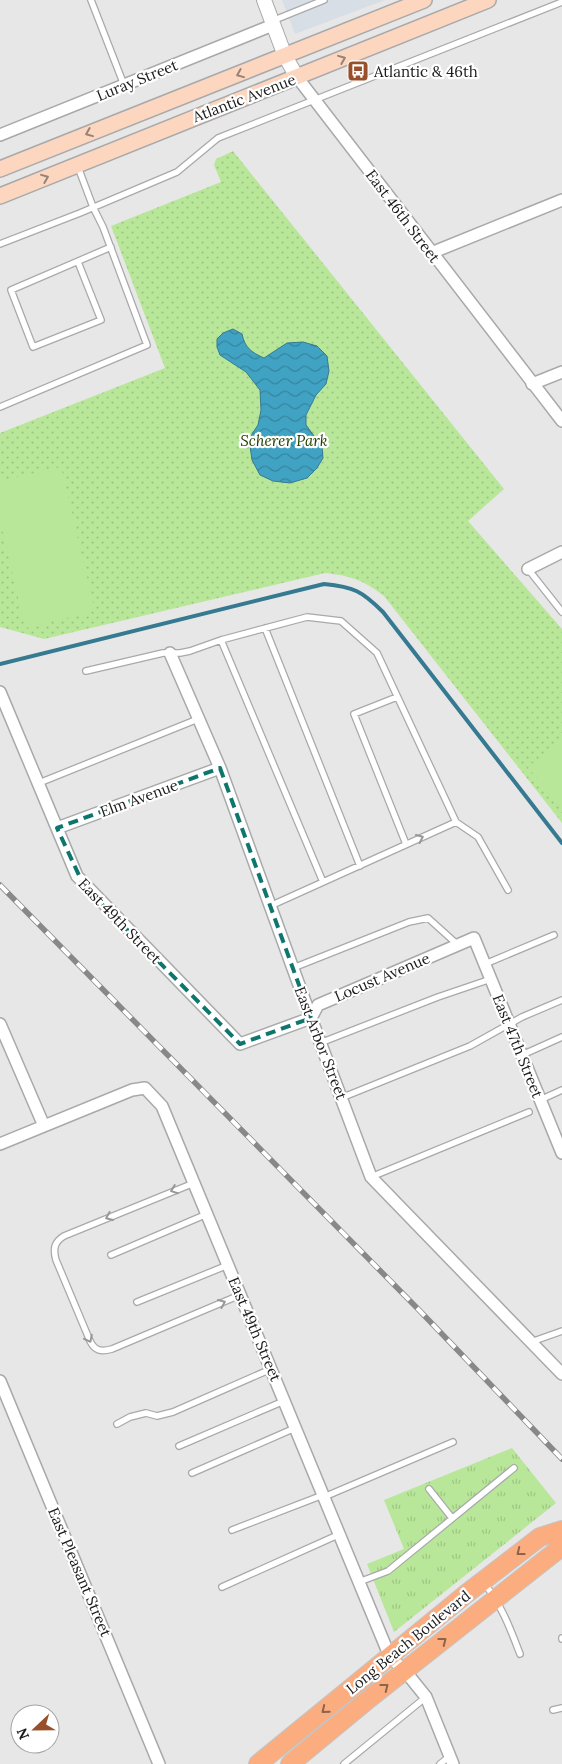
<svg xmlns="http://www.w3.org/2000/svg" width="562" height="1764" viewBox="0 0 562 1764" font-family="Lora,serif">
  <defs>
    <pattern id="grass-tufts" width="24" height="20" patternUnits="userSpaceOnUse" patternTransform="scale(1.25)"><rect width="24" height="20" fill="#b9e799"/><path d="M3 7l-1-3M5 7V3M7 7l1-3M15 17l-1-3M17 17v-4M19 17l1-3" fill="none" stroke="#9ec683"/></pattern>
    <pattern id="park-dots" width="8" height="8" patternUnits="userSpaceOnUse" patternTransform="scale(1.25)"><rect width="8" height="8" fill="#b9e799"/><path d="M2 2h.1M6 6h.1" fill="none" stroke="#9ec683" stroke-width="1.8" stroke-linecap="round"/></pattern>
    <pattern id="water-waves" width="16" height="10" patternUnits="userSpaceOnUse" patternTransform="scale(1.25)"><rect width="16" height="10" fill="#41a3c3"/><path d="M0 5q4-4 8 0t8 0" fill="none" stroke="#36849e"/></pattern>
  </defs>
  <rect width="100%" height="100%" fill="#e7e7e8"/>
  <!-- built -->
  <path fill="#d8dee5" d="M282 0H385L295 34Z"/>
  <!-- grass -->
  <path fill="url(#grass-tufts)" d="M512 1448 556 1503 394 1632 367 1564 404 1549 384 1500Z"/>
  <!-- park -->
  <path fill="url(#park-dots)" d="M233 151 504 489 468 521 562 629V823L384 596C363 580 352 576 325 573L44 639 0 627V433L165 368 111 226 221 182 214 165 216 159Z"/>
  <!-- garden -->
  <path fill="#b9e799" d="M61 467 95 611 25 628 0 520V481Z
    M562 740V810L528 767Z"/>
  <!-- water -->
  <path fill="url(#water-waves)" stroke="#367a91" d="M233 329 242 334C245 348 251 352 264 358L287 343 303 342 317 346 327 356 329 371 326 384 316 395 306 415V425L322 447 323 458 317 468 307 478 290 483 273 481 260 475 252 460 250 446 252 434 258 425 261 410 260 390 246 372 220 355 217 347V339L223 333Z"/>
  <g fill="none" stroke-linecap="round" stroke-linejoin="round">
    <!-- stream -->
    <path stroke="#367a91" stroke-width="4" d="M0 664 324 584C354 587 362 591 383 612L562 843"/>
    <!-- service casing -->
    <g stroke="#a8a9aa" stroke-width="8">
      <path id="service" d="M91 0 124 85
        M272 21 324 0
        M0 244 80 213 177 172 218 138 562 2
        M78 262 101 320 33 347 11 290 111 247
        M0 407 147 345 103 227 93 207 78 167
        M528 569 562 612
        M265 628 360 866
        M221 640 323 882
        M86 671 163 653H180L190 651 221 640 307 617 341 621 377 653 456 822 478 837 508 890
        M397 697 354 714 406 844
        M39 783 198 719
        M270 906 456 822
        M485 964 554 935
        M293 968 409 922 428 918 458 945
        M320 1043 438 997 491 979
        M522 1055 562 1037
        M341 1098 470 1046 522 1017 562 1000
        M540 1100 562 1090
        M371 1177 529 1112
        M194 1183 64 1236C54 1242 53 1249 56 1260L90 1341C95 1351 101 1352 112 1349L240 1295
        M111 1255 207 1214
        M137 1302 228 1265
        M531 1342 562 1331
        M117 1424 130 1417 146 1413 157 1416 173 1412 271 1369
        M179 1446 284 1401
        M192 1473 295 1428
        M429 1489 452 1518
        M324 1497 453 1442
        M232 1530 323 1495
        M359 1582 388 1571 514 1468
        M484 1583C502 1606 510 1628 520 1654
        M222 1587 340 1534
        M562 1638V1639
        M553 1710 562 1708
        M344 1764 426 1697
        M440 1764 450 1756"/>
    </g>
    <!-- minor casing -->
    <g stroke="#a8a9aa" stroke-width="14">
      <path id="minor" d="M297 77 562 421
        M0 135 273 25
        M431 253 562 200
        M532 384 562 372
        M528 569 562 552
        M170 653 220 768 311 1018 371 1177 562 1374
        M0 692 77 876 240 1044 311 1018 318 1005 474 938 562 1153
        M57 828 220 768
        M0 1024 44 1126
        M0 1144 132 1090 145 1088 162 1106 390 1657 405 1671 426 1697 453 1764
        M0 1381 159 1764"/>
    </g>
    <!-- tertiary casing -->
    <g stroke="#a8a9aa" stroke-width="16">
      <path id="tertiary" d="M264 0 285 56 297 77"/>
    </g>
    <!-- secondary casing -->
    <g stroke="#a8a9aa" stroke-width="18">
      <path id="secondary" d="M0 169 424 0
        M0 196 488 0"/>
    </g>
    <!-- primary casing -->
    <g stroke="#c4c4c4" stroke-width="20">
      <path id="primary" d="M258 1764 466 1594 540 1537 562 1530
        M290 1764 365 1702 560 1548 562 1541"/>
    </g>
    <!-- service -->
    <use href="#service" stroke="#fff" stroke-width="5.5"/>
    <!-- minor -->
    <use href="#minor" stroke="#fff" stroke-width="11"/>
    <!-- tertiary -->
    <use href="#tertiary" stroke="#fff" stroke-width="14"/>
    <!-- secondary -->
    <use href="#secondary" stroke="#fdd6bf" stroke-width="15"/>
    <!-- primary -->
    <use href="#primary" stroke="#fbad7f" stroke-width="18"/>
    <!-- rail casing -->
    <g stroke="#888889" stroke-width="5.5">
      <path id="rail" d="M0 885 418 1309 562 1459"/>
    </g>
    <!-- rail -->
    <use href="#rail" stroke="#fff" stroke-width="4" stroke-dasharray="11" stroke-linecap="butt"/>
  </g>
  <!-- one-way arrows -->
  <defs><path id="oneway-chevron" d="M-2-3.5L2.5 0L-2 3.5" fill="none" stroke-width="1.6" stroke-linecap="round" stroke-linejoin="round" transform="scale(1.25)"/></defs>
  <g stroke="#978276">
    <use href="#oneway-chevron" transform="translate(342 59) rotate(-22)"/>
    <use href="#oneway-chevron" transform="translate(240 74) rotate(158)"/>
    <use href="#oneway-chevron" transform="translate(89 133) rotate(158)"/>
    <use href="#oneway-chevron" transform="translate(45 178) rotate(-22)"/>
  </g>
  <g stroke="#989899">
    <use href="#oneway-chevron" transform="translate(420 838) rotate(-25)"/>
    <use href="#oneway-chevron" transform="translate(174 1190) rotate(159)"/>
    <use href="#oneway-chevron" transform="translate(109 1217) rotate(157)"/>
    <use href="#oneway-chevron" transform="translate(222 1303) rotate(-23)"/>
    <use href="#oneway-chevron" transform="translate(89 1339) rotate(63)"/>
  </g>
  <g stroke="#8b644e">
    <use href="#oneway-chevron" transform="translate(520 1552) rotate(142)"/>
    <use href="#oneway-chevron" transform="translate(443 1641) rotate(-38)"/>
    <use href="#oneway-chevron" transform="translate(385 1687) rotate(-38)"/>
    <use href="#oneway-chevron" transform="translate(325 1710) rotate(141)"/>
  </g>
  <!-- marked area -->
  <path fill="none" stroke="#0f766e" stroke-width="4" stroke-dasharray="10 6" stroke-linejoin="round" d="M220 768 311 1018 240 1044 84 886 57 828Z"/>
  <!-- icons -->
  <defs>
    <g id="bus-square" transform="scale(1.125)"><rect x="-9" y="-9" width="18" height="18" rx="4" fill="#98502b" stroke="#fff"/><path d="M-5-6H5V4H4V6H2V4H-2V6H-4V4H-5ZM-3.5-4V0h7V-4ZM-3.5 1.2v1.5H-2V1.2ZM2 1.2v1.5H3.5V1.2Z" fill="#fff"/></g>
  </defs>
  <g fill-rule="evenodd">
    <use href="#bus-square" x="358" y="71"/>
  </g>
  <g text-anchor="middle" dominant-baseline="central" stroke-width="4.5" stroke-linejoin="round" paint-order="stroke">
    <!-- poi labels -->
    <g font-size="15" fill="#1b1b1c" stroke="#fff" text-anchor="start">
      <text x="374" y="71">Atlantic &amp; 46th</text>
    </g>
    <!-- street labels -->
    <g font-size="15" fill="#1b1b1c" stroke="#fff">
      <text transform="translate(137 80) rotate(-22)">Luray Street</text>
      <text transform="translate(244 98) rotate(-21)">Atlantic Avenue</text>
      <text transform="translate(403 216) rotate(53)">East 46th Street</text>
      <text transform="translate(139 798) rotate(-20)">Elm Avenue</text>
      <text transform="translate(120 921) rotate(46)">East 49th Street</text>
      <text transform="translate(382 977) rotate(-23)">Locust Avenue</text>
      <text transform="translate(321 1043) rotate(69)">East Arbor Street</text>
      <text transform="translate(518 1046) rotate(68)">East 47th Street</text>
      <text transform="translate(255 1329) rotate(67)">East 49th Street</text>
      <text transform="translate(80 1572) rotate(67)">East Pleasant Street</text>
      <text transform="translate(408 1642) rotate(-39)">Long Beach Boulevard</text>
    </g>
    <!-- park labels -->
    <g font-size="15" font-style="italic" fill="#224101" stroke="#fff">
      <text x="284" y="440">Scherer Park</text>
    </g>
  </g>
  <!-- north arrow -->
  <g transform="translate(35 1729) rotate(248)"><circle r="24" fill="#ffffff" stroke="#a4a4a4"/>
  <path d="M0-4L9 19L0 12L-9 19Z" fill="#98502b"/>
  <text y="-8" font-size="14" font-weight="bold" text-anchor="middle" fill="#1b1b1c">N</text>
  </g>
</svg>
